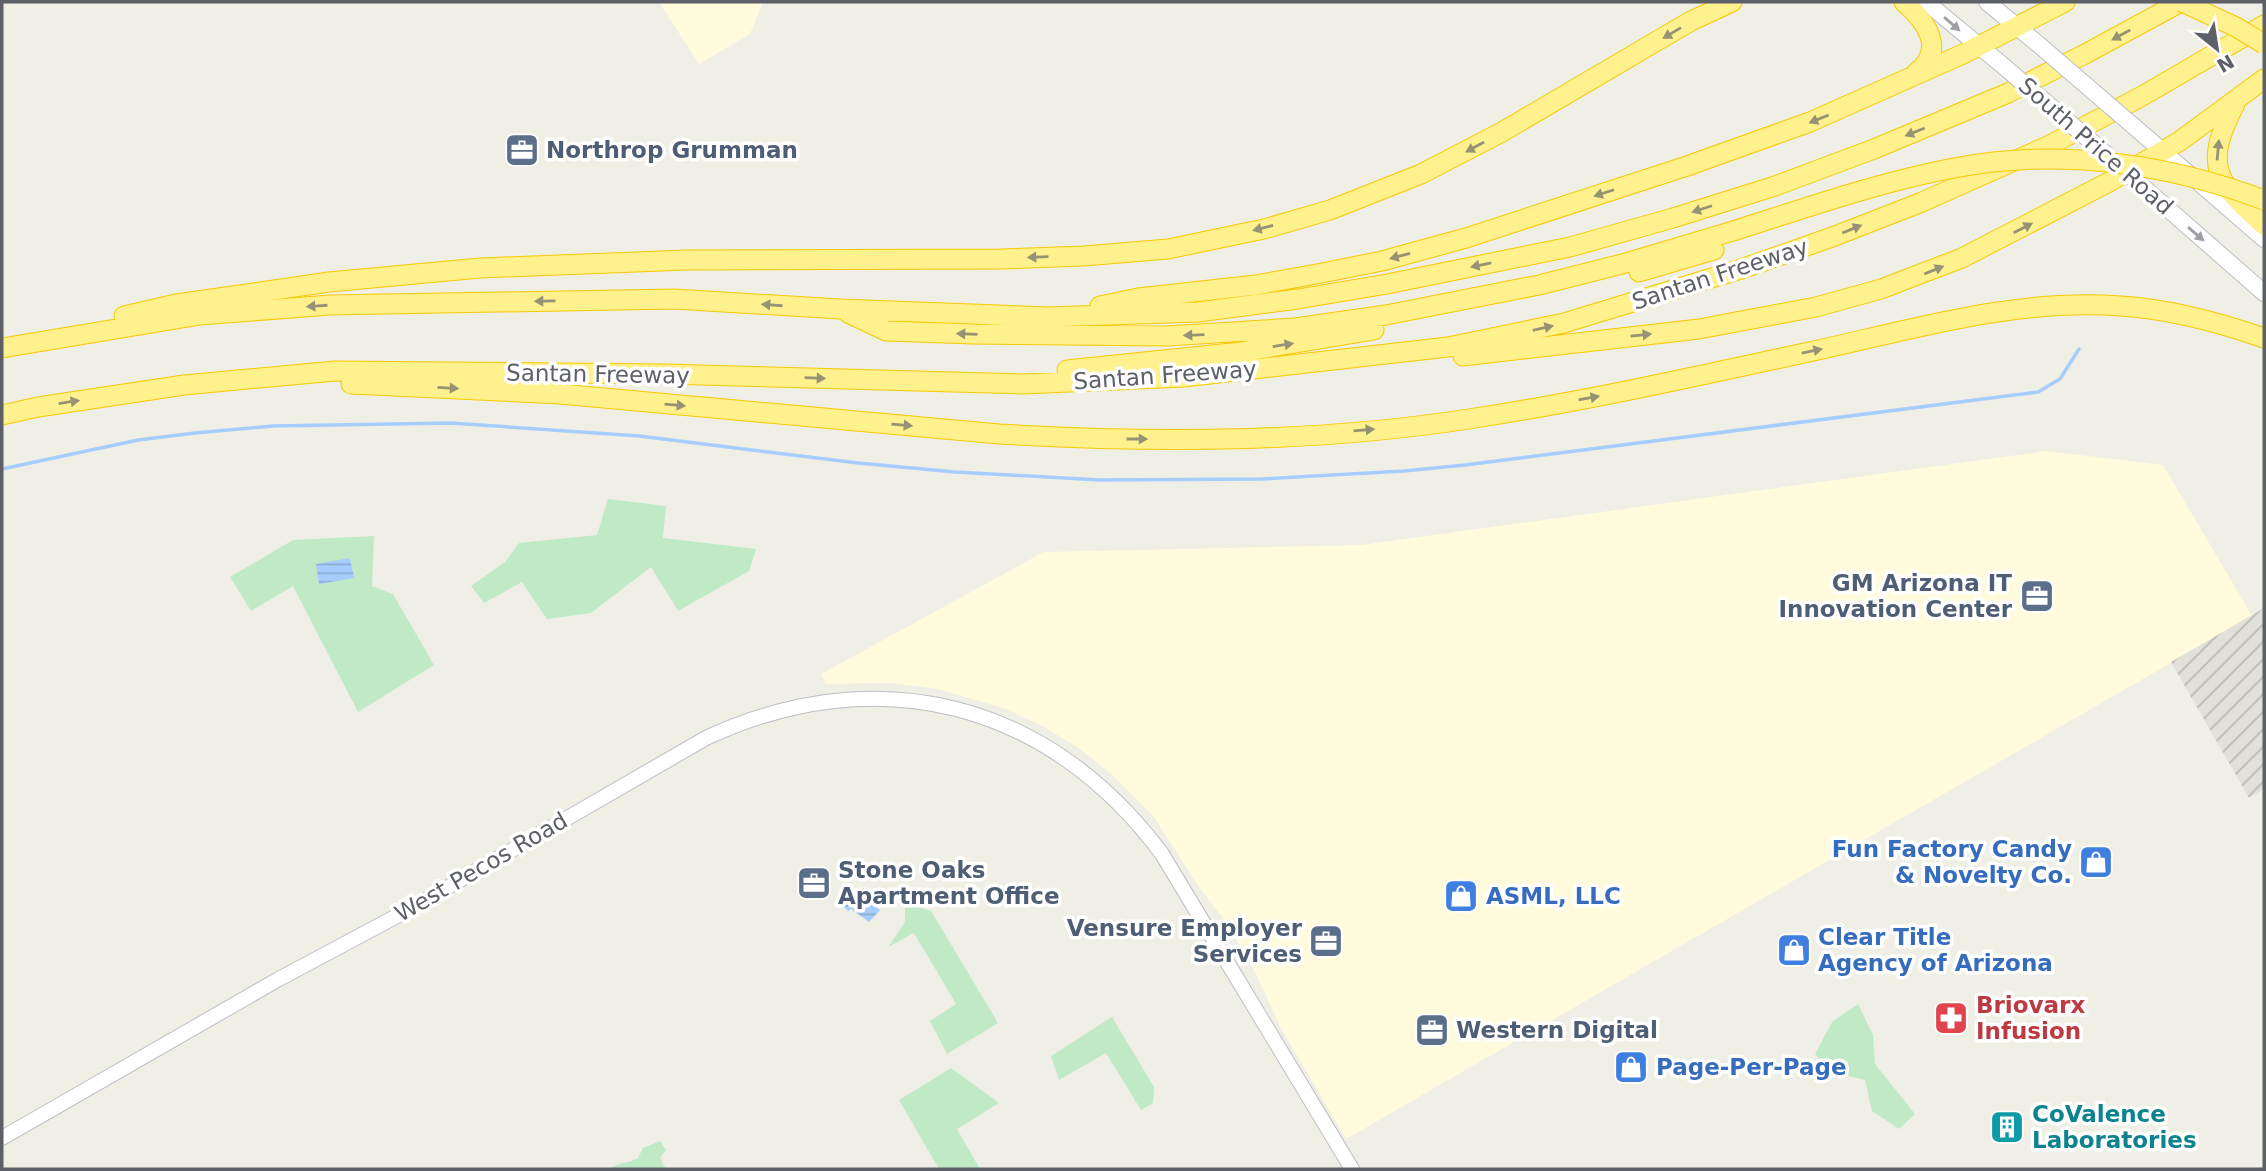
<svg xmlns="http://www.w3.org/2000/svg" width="2266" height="1171" viewBox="0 0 2266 1171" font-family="'DejaVu Sans',sans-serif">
  <defs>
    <pattern id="industrial-furrows" width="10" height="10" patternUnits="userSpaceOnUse" patternTransform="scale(1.75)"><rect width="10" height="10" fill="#e1e1da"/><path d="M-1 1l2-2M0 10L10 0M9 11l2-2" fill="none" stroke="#babab5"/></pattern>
    <pattern id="water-rules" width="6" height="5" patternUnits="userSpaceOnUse" patternTransform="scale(1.75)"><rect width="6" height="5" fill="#a7cdff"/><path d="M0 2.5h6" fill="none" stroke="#8baad2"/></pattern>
  </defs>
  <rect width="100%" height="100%" fill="#f0efe5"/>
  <!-- commercial -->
  <path fill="#fffbdc" d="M659 2H763L750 34 699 64Z
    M2046 451 2163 465 2252 616 1346 1139 1281 1028 1254 970 1226 922 1199 887 1154 817 1110 773 1080 749 1046 728 1006 709 938 689 890 683 826 684 821 674 1044 552 1361 545Z"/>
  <!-- industrial -->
  <path fill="url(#industrial-furrows)" d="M2264 608V789L2249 798 2171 662Z"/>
  <!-- park -->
  <path fill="#c0eac6" d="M608 499 666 506 663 538 756 549 749 571 678 611 651 567 591 613 547 619 522 582 484 603 471 586 505 562 519 543 597 535Z
    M374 536 372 586 393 594 434 665 358 712 293 586 251 611 230 577 293 540Z
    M905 902 931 911 998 1023 947 1054 930 1021 956 1004 914 933 888 947 905 922Z
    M1858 1004 1873 1035 1875 1064 1915 1114 1899 1129 1872 1111 1865 1080 1829 1071 1815 1054 1832 1022Z
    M1112 1017 1154 1087 1153 1103 1141 1110 1106 1053 1059 1080 1051 1056Z
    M951 1068 999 1103 957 1129 980 1169H939L899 1100Z
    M660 1141 666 1150 660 1158 666 1169H608L621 1163 629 1162 638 1158 643 1148Z"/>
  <!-- water -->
  <path fill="url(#water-rules)" d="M350 558 354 578 319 584 316 564Z
    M858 889 863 893 861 896 880 910 869 922 851 909 848 911 844 907Z"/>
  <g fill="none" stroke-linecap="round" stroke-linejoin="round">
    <!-- stream -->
    <path stroke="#a7cdff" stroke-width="3.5" d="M2 469 138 440 195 433 273 426 451 423 639 436 858 463 955 472 1100 480 1262 479 1404 471 1465 465 2038 392 2060 379 2079 349"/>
    <!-- tertiary casing -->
    <g stroke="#bdbec5" stroke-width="16">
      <path id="tertiary" d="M2 1138 277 980 410 909 706 738C878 658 1049 702 1162 854L1352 1169"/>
    </g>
    <!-- secondary casing -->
    <g stroke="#bbbdc4" stroke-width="18">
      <path id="secondary" d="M1926 2 2001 64
        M1987 2 2038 44
        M2145 136 2264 239
        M2118 165 2264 293"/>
    </g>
    <!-- motorway casing -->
    <g stroke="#f6c900" stroke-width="21">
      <path id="motorway" d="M1904 2C1926 21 1947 50 1916 73
        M2235 104C2203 165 2215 182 2264 225
        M1639 272 1714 250
        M1100 306 1138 298 1256 285 1322 273 1382 261 1466 238 1687 166 1810 122 1963 54 2065 2
        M848 313 886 331 974 334 1167 336 1295 328 1386 315 1539 285 1622 264 1733 231
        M124 316 176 304 329 282 480 268 687 260 1001 259 1084 256 1168 249 1264 229 1330 210 1421 174 1502 132 1691 21 1732 2
        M2 348 200 315 330 305 674 299 840 309 1048 317 1198 312 1298 299 1387 284 1570 247 1673 218 1775 186 1874 149 2008 93 2085 54 2181 2
        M1463 356 1699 329 1816 307 1881 289 1962 258 2109 182 2180 141 2264 79
        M1067 370 1241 352 1374 330
        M351 384 560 394 999 434C1157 443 1318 443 1475 418 1587 401 1698 376 1809 352 1911 330 2015 298 2120 306 2169 309 2218 322 2264 338
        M2 415 38 407 184 385 335 371 664 374 1023 384 1184 377 1448 347 1564 323 1741 269 1835 236 1922 202 2050 145 2144 95 2264 25"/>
    </g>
    <!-- tertiary -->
    <use href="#tertiary" stroke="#fff" stroke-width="14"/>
    <!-- secondary -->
    <use href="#secondary" stroke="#fff" stroke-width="16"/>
    <!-- motorway -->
    <use href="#motorway" stroke="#fff18e" stroke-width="19"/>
    <!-- secondary-bridge casing -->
    <g stroke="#bbbdc4" stroke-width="18" stroke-linecap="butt">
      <path id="secondary-bridge" d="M2038 44 2145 136
        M2001 64 2107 155"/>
    </g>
    <!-- motorway-bridge casing -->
    <g stroke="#f6c900" stroke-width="21" stroke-linecap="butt">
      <path id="motorway-bridge" d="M2182 2 2236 27 2264 44
        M1733 231C1806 208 1879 182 1954 168 2058 148 2166 163 2264 200"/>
    </g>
    <!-- secondary-bridge -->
    <use href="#secondary-bridge" stroke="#fff" stroke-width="16"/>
    <!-- motorway-bridge -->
    <use href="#motorway-bridge" stroke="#fff18e" stroke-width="19"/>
  </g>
  <!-- one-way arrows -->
  <defs><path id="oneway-solid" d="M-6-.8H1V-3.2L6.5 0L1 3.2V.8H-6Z" transform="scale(1.75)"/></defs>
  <g fill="#9ea0a4">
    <use href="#oneway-solid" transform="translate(1952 24) rotate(41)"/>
    <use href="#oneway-solid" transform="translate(2196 234) rotate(41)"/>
  </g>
  <g fill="#969375">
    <use href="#oneway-solid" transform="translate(1672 33) rotate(149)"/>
    <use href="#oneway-solid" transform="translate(2121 35) rotate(151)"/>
    <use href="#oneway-solid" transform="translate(1819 119) rotate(158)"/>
    <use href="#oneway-solid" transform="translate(1915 132) rotate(158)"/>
    <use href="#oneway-solid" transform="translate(1475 147) rotate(151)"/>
    <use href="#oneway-solid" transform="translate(2218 150) rotate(-85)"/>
    <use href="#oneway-solid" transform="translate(1604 193) rotate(162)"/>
    <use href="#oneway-solid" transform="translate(1702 209) rotate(162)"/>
    <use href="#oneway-solid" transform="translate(1263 228) rotate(166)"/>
    <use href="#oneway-solid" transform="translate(2023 228) rotate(-27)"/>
    <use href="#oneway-solid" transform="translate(1852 229) rotate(-22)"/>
    <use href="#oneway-solid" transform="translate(1400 256) rotate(165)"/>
    <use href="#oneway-solid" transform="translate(1038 257) rotate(178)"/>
    <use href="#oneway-solid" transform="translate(1481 265) rotate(169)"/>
    <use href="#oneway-solid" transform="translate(1934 270) rotate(-22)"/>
    <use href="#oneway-solid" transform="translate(545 301) rotate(179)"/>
    <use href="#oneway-solid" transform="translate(772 305) rotate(-176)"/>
    <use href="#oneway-solid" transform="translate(317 306) rotate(176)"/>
    <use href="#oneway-solid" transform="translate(1543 328) rotate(-13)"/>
    <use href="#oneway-solid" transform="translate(967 334) rotate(-178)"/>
    <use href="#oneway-solid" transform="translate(1194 335) rotate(178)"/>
    <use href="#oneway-solid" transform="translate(1641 335) rotate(-6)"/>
    <use href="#oneway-solid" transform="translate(1283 345) rotate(-9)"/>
    <use href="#oneway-solid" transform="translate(1812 351) rotate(-12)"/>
    <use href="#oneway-solid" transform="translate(815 378) rotate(2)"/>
    <use href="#oneway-solid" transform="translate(448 388) rotate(3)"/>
    <use href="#oneway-solid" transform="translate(1589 398) rotate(-10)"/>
    <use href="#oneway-solid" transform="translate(69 402) rotate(-9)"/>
    <use href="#oneway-solid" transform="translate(675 405) rotate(5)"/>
    <use href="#oneway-solid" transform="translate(902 425) rotate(5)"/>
    <use href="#oneway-solid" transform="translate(1364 430) rotate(-5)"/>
    <use href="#oneway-solid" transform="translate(1137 439)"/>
  </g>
  <!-- icons -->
  <defs>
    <g id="office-square" transform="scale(1.75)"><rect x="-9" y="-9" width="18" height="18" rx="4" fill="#5c6f8a" stroke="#fff"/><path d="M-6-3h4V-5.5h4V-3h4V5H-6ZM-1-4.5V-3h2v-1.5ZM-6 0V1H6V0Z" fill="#fff"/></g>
    <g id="shop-square" transform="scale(1.75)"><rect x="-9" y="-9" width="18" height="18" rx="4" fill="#3f7fe0" stroke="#fff"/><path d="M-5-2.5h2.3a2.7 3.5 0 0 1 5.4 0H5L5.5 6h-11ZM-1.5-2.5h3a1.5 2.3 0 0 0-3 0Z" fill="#fff"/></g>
    <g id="pharmacy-square" transform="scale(1.75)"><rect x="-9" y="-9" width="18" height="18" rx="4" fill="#e0444e" stroke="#fff"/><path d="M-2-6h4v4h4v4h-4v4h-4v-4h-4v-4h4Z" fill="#fff"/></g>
    <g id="building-square" transform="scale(1.75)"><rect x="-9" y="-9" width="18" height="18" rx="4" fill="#0f9aa8" stroke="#fff"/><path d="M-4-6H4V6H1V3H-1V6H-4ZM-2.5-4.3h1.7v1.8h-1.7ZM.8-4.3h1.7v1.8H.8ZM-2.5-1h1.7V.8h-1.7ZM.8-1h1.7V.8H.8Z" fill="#fff"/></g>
  </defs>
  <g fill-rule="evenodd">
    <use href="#office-square" x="522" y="150"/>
    <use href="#office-square" x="2037" y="596"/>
    <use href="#shop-square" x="2096" y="862"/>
    <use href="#office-square" x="814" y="883"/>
    <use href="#shop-square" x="1461" y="896"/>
    <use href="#office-square" x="1326" y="941"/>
    <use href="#shop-square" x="1794" y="950"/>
    <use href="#pharmacy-square" x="1951" y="1018"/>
    <use href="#office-square" x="1432" y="1030"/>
    <use href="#shop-square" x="1631" y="1067"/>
    <use href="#building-square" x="2007" y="1127"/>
  </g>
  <g text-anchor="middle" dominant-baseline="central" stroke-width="7" stroke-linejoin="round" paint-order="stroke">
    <!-- street labels -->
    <g font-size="23" fill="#5d6067" stroke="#fff">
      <text transform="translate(2096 146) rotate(41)">South Price Road</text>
      <text transform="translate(1720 274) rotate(-18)">Santan Freeway</text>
      <text transform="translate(598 374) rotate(1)">Santan Freeway</text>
      <text transform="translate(1165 375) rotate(-4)">Santan Freeway</text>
      <text transform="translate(481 867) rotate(-30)">West Pecos Road</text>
    </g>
    <!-- service labels -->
    <g font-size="23" font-weight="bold" fill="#4e5e75" stroke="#fff" text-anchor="start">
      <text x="546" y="150">Northrop Grumman</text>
      <text x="2012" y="583" text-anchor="end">GM Arizona IT<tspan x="2012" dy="26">Innovation Center</tspan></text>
      <text x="838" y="870">Stone Oaks<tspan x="838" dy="26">Apartment Office</tspan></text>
      <text x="1302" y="928" text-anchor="end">Vensure Employer<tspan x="1302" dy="26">Services</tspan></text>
      <text x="1456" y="1030">Western Digital</text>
    </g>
    <!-- shop labels -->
    <g font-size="23" font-weight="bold" fill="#366cbe" stroke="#fff" text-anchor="start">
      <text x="2072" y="849" text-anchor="end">Fun Factory Candy<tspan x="2072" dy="26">&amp; Novelty Co.</tspan></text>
      <text x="1486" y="896">ASML, LLC</text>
      <text x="1818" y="937">Clear Title<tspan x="1818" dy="26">Agency of Arizona</tspan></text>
      <text x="1656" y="1067">Page-Per-Page</text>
    </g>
    <!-- health labels -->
    <g font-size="23" font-weight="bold" fill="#be3a42" stroke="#fff" text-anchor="start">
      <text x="1976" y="1005">Briovarx<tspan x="1976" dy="26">Infusion</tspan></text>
    </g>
    <!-- culture labels -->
    <g font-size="23" font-weight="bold" fill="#0d838f" stroke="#fff" text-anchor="start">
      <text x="2032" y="1114">CoValence<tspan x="2032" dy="26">Laboratories</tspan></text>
    </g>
  </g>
  <!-- border -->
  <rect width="2266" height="1171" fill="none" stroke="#5d6067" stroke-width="7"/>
  <!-- north arrow -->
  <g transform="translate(2217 49) rotate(150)" stroke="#ffffff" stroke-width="5" paint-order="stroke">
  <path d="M0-5L12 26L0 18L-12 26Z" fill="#5d6067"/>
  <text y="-10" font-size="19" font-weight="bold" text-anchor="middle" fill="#5d6067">N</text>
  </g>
</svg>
